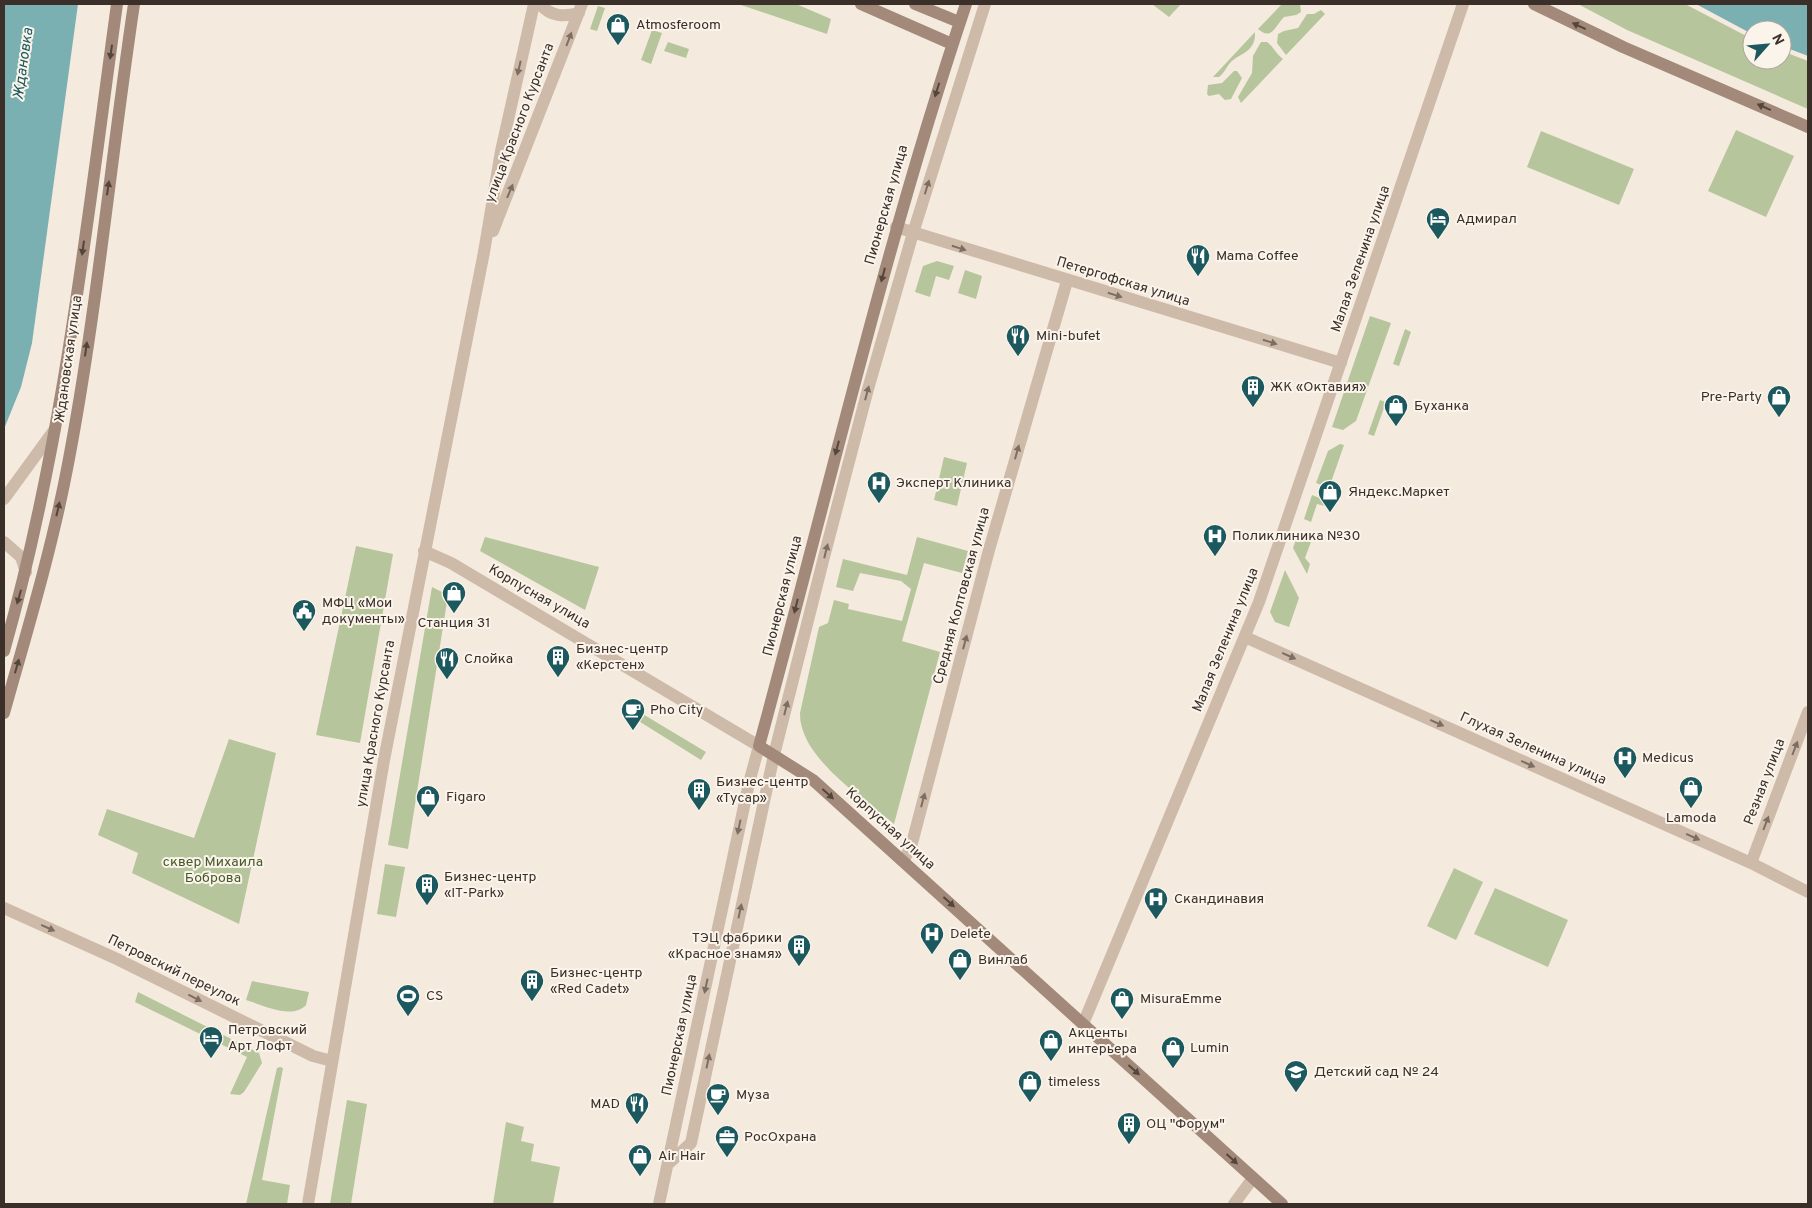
<svg xmlns="http://www.w3.org/2000/svg" width="1812" height="1208" viewBox="0 0 1812 1208" font-family="Overpass,sans-serif">
  <rect width="100%" height="100%" fill="#f4eade"/>
  <!-- green -->
  <path fill="#b7c59d" d="M738 4H796L831 19 827 34Z
    M1152 4H1181L1169 17Z
    M1282 4H1300L1301 12 1296 15 1284 17C1275 26 1272 41 1258 29Z
    M1578 4H1685L1752 39V60H1782V51L1808 61V109L1627 30Z
    M598 6 605 8 597 31 590 29Z
    M1321 10 1325 14 1286 55 1277 43 1278 34 1284 31 1298 28 1307 14H1314Z
    M652 30 662 33 651 64 641 60Z
    M1255 32C1256 53 1239 53 1230 63 1226 68 1224 73 1219 77H1213Z
    M668 42 689 49 686 58 664 51Z
    M1261 42H1267C1273 46 1276 54 1283 59L1241 103 1238 97 1252 73 1253 56Z
    M1234 71H1237L1242 78 1231 99 1225 100 1219 94 1209 96 1207 94 1208 85 1222 83Z
    M1736 130 1794 156 1766 217 1708 191Z
    M1541 131 1634 169 1619 205 1527 167Z
    M937 261 954 266 949 280 936 276 930 297 915 292 923 266Z
    M965 270 982 276 976 299 958 293Z
    M1370 316 1391 323 1356 421 1343 430 1332 427Z
    M1405 329 1411 332 1399 366 1393 364Z
    M1380 400 1386 402 1374 436 1368 434Z
    M1340 444 1344 445 1329 488 1316 483 1328 451Z
    M944 457 967 463 957 506 934 500Z
    M1312 495 1327 501 1325 506 1317 504 1311 522 1304 519Z
    M1298 534 1312 539 1305 558 1310 564 1307 574 1293 548Z
    M485 537 599 567 585 610 480 551Z
    M917 537 968 551 962 573 924 563 902 641 940 652 894 824C862 797 799 757 800 713L819 627 828 623 834 600 849 604 848 609 902 621 911 589 901 581 860 573 853 591 836 587 843 559 907 575Z
    M356 546 393 554 360 743 316 735Z
    M1285 570 1299 598 1289 627 1275 622 1270 612Z
    M432 587 448 595 408 849 388 845Z
    M641 713 706 752 701 760 637 720Z
    M229 739 276 753 239 924 132 873 138 853 98 835 107 809 194 838Z
    M385 864 405 867 396 917 377 914Z
    M1454 868 1483 882 1456 940 1427 926Z
    M1495 888 1568 920 1548 967 1474 934Z
    M252 981 309 992 306 1005C292 1020 263 1005 246 1000Z
    M138 992 259 1053 262 1063 244 1092 240 1095 230 1094 247 1057 135 1002Z
    M280 1067 283 1068 262 1180 290 1185 287 1204H246L277 1068Z
    M347 1100 367 1104 351 1204H330Z
    M506 1122 524 1127 521 1141 534 1144 531 1161 560 1167 553 1204H493Z"/>
  <!-- water -->
  <path fill="#7bb0b3" d="M4 4H78L32 343 21 387 4 429Z
    M1696 4H1808V56L1782 46V30H1752V34Z"/>
  <g fill="none" stroke-linecap="round" stroke-linejoin="round">
    <!-- street -->
    <path stroke="#cebaa9" stroke-width="12" d="M540 4C551 17 564 17 579 13
      M896 227 1341 363
      M493 231 582 4
      M4 499 55 429
      M4 542 21 557 26 572
      M424 551 451 563 759 746 749 783 659 1204
      M1245 637 1751 863 1808 892
      M903 861 911 847 989 550 1067 281
      M1751 863 1808 712
      M4 908 117 959 313 1056 332 1061
      M1083 1024 1259 602 1463 4
      M668 1164 691 1143 774 755 824 557 868 389 913 233 985 4
      M308 1204 384 760 484 252 501 151 534 4
      M1234 1204 1253 1178"/>
    <!-- secondary -->
    <path stroke="#a2897a" stroke-width="12" d="M861 4 952 44
      M915 4 959 22
      M966 4C884 248 827 498 759 746L813 780 1282 1204
      M1534 4 1623 47 1808 127
      M4 651C64 440 87 221 117 4
      M4 713C27 631 52 549 68 464 97 312 111 157 134 4"/>
  </g>
  <!-- one-way arrows -->
  <defs><path id="oneway-solid" d="M-6-.8H1V-3.2L6.5 0L1 3.2V.8H-6Z" transform="scale(1.25)"/></defs>
  <g fill="#54463d">
    <use href="#oneway-solid" transform="translate(1579 26) rotate(-155)"/>
    <use href="#oneway-solid" transform="translate(111 52) rotate(98)"/>
    <use href="#oneway-solid" transform="translate(937 90) rotate(107)"/>
    <use href="#oneway-solid" transform="translate(1764 107) rotate(-156)"/>
    <use href="#oneway-solid" transform="translate(108 188) rotate(-82)"/>
    <use href="#oneway-solid" transform="translate(83 248) rotate(98)"/>
    <use href="#oneway-solid" transform="translate(883 275) rotate(105)"/>
    <use href="#oneway-solid" transform="translate(86 349) rotate(-82)"/>
    <use href="#oneway-solid" transform="translate(837 448) rotate(105)"/>
    <use href="#oneway-solid" transform="translate(58 509) rotate(-77)"/>
    <use href="#oneway-solid" transform="translate(19 597) rotate(106)"/>
    <use href="#oneway-solid" transform="translate(796 606) rotate(104)"/>
    <use href="#oneway-solid" transform="translate(17 666) rotate(-74)"/>
    <use href="#oneway-solid" transform="translate(828 794) rotate(42)"/>
    <use href="#oneway-solid" transform="translate(949 902) rotate(42)"/>
    <use href="#oneway-solid" transform="translate(1134 1070) rotate(42)"/>
    <use href="#oneway-solid" transform="translate(1232 1159) rotate(42)"/>
  </g>
  <g fill="#7d6e63">
    <use href="#oneway-solid" transform="translate(569 39) rotate(-69)"/>
    <use href="#oneway-solid" transform="translate(519 68) rotate(103)"/>
    <use href="#oneway-solid" transform="translate(927 187) rotate(-73)"/>
    <use href="#oneway-solid" transform="translate(510 191) rotate(-67)"/>
    <use href="#oneway-solid" transform="translate(959 248) rotate(17)"/>
    <use href="#oneway-solid" transform="translate(1115 295) rotate(17)"/>
    <use href="#oneway-solid" transform="translate(1270 342) rotate(17)"/>
    <use href="#oneway-solid" transform="translate(867 393) rotate(-75)"/>
    <use href="#oneway-solid" transform="translate(1017 452) rotate(-74)"/>
    <use href="#oneway-solid" transform="translate(826 551) rotate(-76)"/>
    <use href="#oneway-solid" transform="translate(965 642) rotate(-75)"/>
    <use href="#oneway-solid" transform="translate(1289 656) rotate(24)"/>
    <use href="#oneway-solid" transform="translate(786 708) rotate(-76)"/>
    <use href="#oneway-solid" transform="translate(1437 723) rotate(24)"/>
    <use href="#oneway-solid" transform="translate(1795 748) rotate(-69)"/>
    <use href="#oneway-solid" transform="translate(1528 764) rotate(24)"/>
    <use href="#oneway-solid" transform="translate(923 800) rotate(-75)"/>
    <use href="#oneway-solid" transform="translate(1766 823) rotate(-69)"/>
    <use href="#oneway-solid" transform="translate(739 827) rotate(102)"/>
    <use href="#oneway-solid" transform="translate(1693 837) rotate(24)"/>
    <use href="#oneway-solid" transform="translate(740 911) rotate(-78)"/>
    <use href="#oneway-solid" transform="translate(48 928) rotate(24)"/>
    <use href="#oneway-solid" transform="translate(706 986) rotate(102)"/>
    <use href="#oneway-solid" transform="translate(195 998) rotate(27)"/>
    <use href="#oneway-solid" transform="translate(708 1061) rotate(-78)"/>
  </g>
  <!-- icons -->
  <defs>
    <g id="shop-pin" transform="scale(1.25)"><path d="M0 17L-7.5 6A9.5 9.5 0 1 1 7.5 6Z" fill="#1c595f" stroke="#fbf4eb"/><path d="M-5-2.5h2.3a2.7 3.5 0 0 1 5.4 0H5L5.5 6h-11ZM-1.5-2.5h3a1.5 2.3 0 0 0-3 0Z" fill="#fff"/></g>
    <g id="hotel-pin" transform="scale(1.25)"><path d="M0 17L-7.5 6A9.5 9.5 0 1 1 7.5 6Z" fill="#1c595f" stroke="#fbf4eb"/><path d="M-6-4.5h1.5V1H6V5H4.5V3h-9V5H-6ZM-4 0a1.8 1.8 0 1 1 3.6 0ZM.5 0V-2.5h3Q6-2.5 6 0Z" fill="#fff"/></g>
    <g id="restaurant-pin" transform="scale(1.25)"><path d="M0 17L-7.5 6A9.5 9.5 0 1 1 7.5 6Z" fill="#1c595f" stroke="#fbf4eb"/><path d="M-5-6h1v4h1v-4h1v4h1v-4h1v5L-1.5 .5V6h-2V.5L-5-1ZM5-6V6H3V1.5H1.5Q1.5-4 5-6Z" fill="#fff"/></g>
    <g id="building-pin" transform="scale(1.25)"><path d="M0 17L-7.5 6A9.5 9.5 0 1 1 7.5 6Z" fill="#1c595f" stroke="#fbf4eb"/><path d="M-4-6H4V6H1V3H-1V6H-4ZM-2.5-4.3h1.7v1.8h-1.7ZM.8-4.3h1.7v1.8H.8ZM-2.5-1h1.7V.8h-1.7ZM.8-1h1.7V.8H.8Z" fill="#fff"/></g>
    <g id="hospital-pin" transform="scale(1.25)"><path d="M0 17L-7.5 6A9.5 9.5 0 1 1 7.5 6Z" fill="#1c595f" stroke="#fbf4eb"/><path d="M-5-5h3v3.5h4V-5h3V5h-3V1.5h-4V5h-3Z" fill="#fff"/></g>
    <g id="civic-pin" transform="scale(1.25)"><path d="M0 17L-7.5 6A9.5 9.5 0 1 1 7.5 6Z" fill="#1c595f" stroke="#fbf4eb"/><path d="M-.6-6.5H3V-4.5H.6V-3L4-1V1h2V6H-6V1h2V-1L-.6-3ZM-1.2 2.5V6h2.4V2.5Z" fill="#fff"/></g>
    <g id="cafe-pin" transform="scale(1.25)"><path d="M0 17L-7.5 6A9.5 9.5 0 1 1 7.5 6Z" fill="#1c595f" stroke="#fbf4eb"/><path d="M-5.5-4.5H6V0H3Q3 3.5 0 3.5H-2.5Q-5.5 3.5-5.5 0ZM3-3.2v2h1.7v-2ZM-6 4.5H4V6H-6Z" fill="#fff"/></g>
    <g id="stadium-pin" transform="scale(1.25)"><path d="M0 17L-7.5 6A9.5 9.5 0 1 1 7.5 6Z" fill="#1c595f" stroke="#fbf4eb"/><path d="M0-5a6.5 5 0 1 0 0 10a6.5 5 0 1 0 0-10ZM-3.5-1.8h7v3.6h-7Z" fill="#fff"/></g>
    <g id="school-pin" transform="scale(1.25)"><path d="M0 17L-7.5 6A9.5 9.5 0 1 1 7.5 6Z" fill="#1c595f" stroke="#fbf4eb"/><path d="M0-5L7-2L0 1L-7-2ZM-4 1L0 2.5L4 1V4Q0 6-4 4Z" fill="#fff"/></g>
    <g id="office-pin" transform="scale(1.25)"><path d="M0 17L-7.5 6A9.5 9.5 0 1 1 7.5 6Z" fill="#1c595f" stroke="#fbf4eb"/><path d="M-6-3h4V-5.5h4V-3h4V5H-6ZM-1-4.5V-3h2v-1.5ZM-6 0V1H6V0Z" fill="#fff"/></g>
  </defs>
  <g fill-rule="evenodd">
    <use href="#shop-pin" x="618" y="25"/>
    <use href="#hotel-pin" x="1438" y="219"/>
    <use href="#restaurant-pin" x="1198" y="256"/>
    <use href="#restaurant-pin" x="1018" y="336"/>
    <use href="#building-pin" x="1253" y="387"/>
    <use href="#shop-pin" x="1779" y="397"/>
    <use href="#shop-pin" x="1396" y="406"/>
    <use href="#hospital-pin" x="879" y="483"/>
    <use href="#shop-pin" x="1330" y="492"/>
    <use href="#hospital-pin" x="1215" y="536"/>
    <use href="#shop-pin" x="454" y="593"/>
    <use href="#civic-pin" x="304" y="611"/>
    <use href="#building-pin" x="558" y="657"/>
    <use href="#restaurant-pin" x="447" y="659"/>
    <use href="#cafe-pin" x="633" y="710"/>
    <use href="#hospital-pin" x="1625" y="758"/>
    <use href="#shop-pin" x="1691" y="788"/>
    <use href="#building-pin" x="699" y="790"/>
    <use href="#shop-pin" x="428" y="797"/>
    <use href="#building-pin" x="427" y="885"/>
    <use href="#hospital-pin" x="1156" y="899"/>
    <use href="#hospital-pin" x="932" y="934"/>
    <use href="#building-pin" x="799" y="946"/>
    <use href="#shop-pin" x="960" y="960"/>
    <use href="#building-pin" x="532" y="981"/>
    <use href="#stadium-pin" x="408" y="996"/>
    <use href="#shop-pin" x="1122" y="999"/>
    <use href="#hotel-pin" x="211" y="1038"/>
    <use href="#shop-pin" x="1051" y="1041"/>
    <use href="#shop-pin" x="1173" y="1048"/>
    <use href="#school-pin" x="1296" y="1072"/>
    <use href="#shop-pin" x="1030" y="1082"/>
    <use href="#cafe-pin" x="718" y="1095"/>
    <use href="#restaurant-pin" x="637" y="1104"/>
    <use href="#building-pin" x="1129" y="1124"/>
    <use href="#office-pin" x="727" y="1137"/>
    <use href="#shop-pin" x="640" y="1156"/>
  </g>
  <g text-anchor="middle" dominant-baseline="central" stroke-width="4" stroke-linejoin="round" paint-order="stroke">
    <!-- poi labels -->
    <g font-size="14" fill="#3a2f29" stroke="#fbf4eb" text-anchor="start">
      <text x="636" y="25">Atmosferoom</text>
      <text x="1456" y="219">Адмирал</text>
      <text x="1216" y="256">Mama Coffee</text>
      <text x="1036" y="336">Mini-bufet</text>
      <text x="1270" y="387">ЖК «Октавия»</text>
      <text x="1762" y="397" text-anchor="end">Pre-Party</text>
      <text x="1414" y="406">Буханка</text>
      <text x="896" y="483">Эксперт Клиника</text>
      <text x="1348" y="492">Яндекс.Маркет</text>
      <text x="1232" y="536">Поликлиника №30</text>
      <text x="322" y="603">МФЦ «Мои<tspan x="322" dy="16">документы»</tspan></text>
      <text x="454" y="623" text-anchor="middle">Станция 31</text>
      <text x="576" y="649">Бизнес-центр<tspan x="576" dy="16">«Керстен»</tspan></text>
      <text x="464" y="659">Слойка</text>
      <text x="650" y="710">Pho City</text>
      <text x="1642" y="758">Medicus</text>
      <text x="716" y="782">Бизнес-центр<tspan x="716" dy="16">«Тусар»</tspan></text>
      <text x="446" y="797">Figaro</text>
      <text x="1691" y="818" text-anchor="middle">Lamoda</text>
      <text x="444" y="877">Бизнес-центр<tspan x="444" dy="16">«IT-Park»</tspan></text>
      <text x="1174" y="899">Скандинавия</text>
      <text x="950" y="934">Delete</text>
      <text x="782" y="938" text-anchor="end">ТЭЦ фабрики<tspan x="782" dy="16">«Красное знамя»</tspan></text>
      <text x="978" y="960">Винлаб</text>
      <text x="550" y="973">Бизнес-центр<tspan x="550" dy="16">«Red Cadet»</tspan></text>
      <text x="426" y="996">CS</text>
      <text x="1140" y="999">MisuraEmme</text>
      <text x="228" y="1030">Петровский<tspan x="228" dy="16">Арт Лофт</tspan></text>
      <text x="1068" y="1033">Акценты<tspan x="1068" dy="16">интерьера</tspan></text>
      <text x="1190" y="1048">Lumin</text>
      <text x="1314" y="1072">Детский сад № 24</text>
      <text x="1048" y="1082">timeless</text>
      <text x="736" y="1095">Муза</text>
      <text x="620" y="1104" text-anchor="end">MAD</text>
      <text x="1146" y="1124">ОЦ "Форум"</text>
      <text x="744" y="1137">РосОхрана</text>
      <text x="658" y="1156">Air Hair</text>
    </g>
    <!-- street labels -->
    <g font-size="14" fill="#3a2f29" stroke="#fbf4eb">
      <text transform="translate(520 123) rotate(-69)">улица Красного Курсанта</text>
      <text transform="translate(887 205) rotate(-74)">Пионерская улица</text>
      <text transform="translate(1361 259) rotate(-71)">Малая Зеленина улица</text>
      <text transform="translate(1123 282) rotate(17)">Петергофская улица</text>
      <text transform="translate(69 359) rotate(-82)">Ждановская улица</text>
      <text transform="translate(783 596) rotate(-76)">Пионерская улица</text>
      <text transform="translate(962 596) rotate(-75)">Средняя Колтовская улица</text>
      <text transform="translate(539 597) rotate(30)">Корпусная улица</text>
      <text transform="translate(1226 640) rotate(-68)">Малая Зеленина улица</text>
      <text transform="translate(376 724) rotate(-80)">улица Красного Курсанта</text>
      <text transform="translate(1533 749) rotate(24)">Глухая Зеленина улица</text>
      <text transform="translate(1765 782) rotate(-69)">Резная улица</text>
      <text transform="translate(890 829) rotate(42)">Корпусная улица</text>
      <text transform="translate(174 971) rotate(26)">Петровский переулок</text>
      <text transform="translate(680 1035) rotate(-78)">Пионерская улица</text>
    </g>
    <!-- park labels -->
    <g font-size="14" fill="#485a2b" stroke="#fbf4eb">
      <text x="213" y="862">сквер Михаила<tspan x="213" dy="16">Боброва</tspan></text>
    </g>
    <!-- water labels -->
    <g font-size="15" font-style="italic" fill="#1c595f" stroke="#fbf4eb">
      <text transform="translate(24 64) rotate(-82)">Ждановка</text>
    </g>
  </g>
  <!-- border -->
  <rect width="1812" height="1208" fill="none" stroke="#3a2f29" stroke-width="10"/>
  <!-- north arrow -->
  <g transform="translate(1767 45) rotate(63)"><circle r="24" fill="#fbf4eb" stroke="#aea59d"/>
  <path d="M0-4L9 19L0 12L-9 19Z" fill="#1c595f"/>
  <text y="-8" font-size="14" font-weight="bold" text-anchor="middle" fill="#3a2f29">N</text>
  </g>
</svg>
